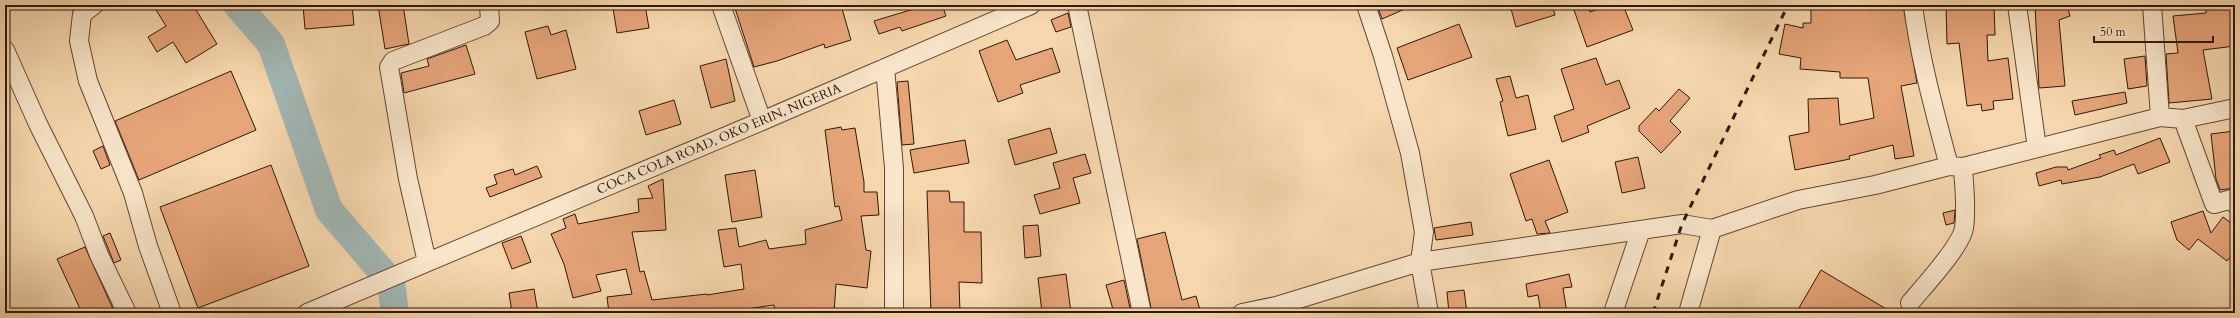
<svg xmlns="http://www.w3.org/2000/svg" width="2240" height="318" viewBox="0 0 2240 318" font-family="Cardo,serif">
  <rect width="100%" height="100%" fill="#f6d7ad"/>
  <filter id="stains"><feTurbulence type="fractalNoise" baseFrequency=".005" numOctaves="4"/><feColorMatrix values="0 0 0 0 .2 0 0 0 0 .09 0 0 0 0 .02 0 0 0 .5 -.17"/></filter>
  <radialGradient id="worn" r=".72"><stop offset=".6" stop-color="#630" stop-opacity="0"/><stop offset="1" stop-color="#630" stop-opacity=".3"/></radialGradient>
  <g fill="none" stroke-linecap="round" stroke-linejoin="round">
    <!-- river -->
    <path stroke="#a1b7b5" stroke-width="28" d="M237 5 271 44 329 210 391 282 395 313"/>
  </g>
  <!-- building -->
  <path fill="#e6a479" stroke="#31170a" d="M153 5H193L217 44 186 63 173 42 157 52 148 37 166 26Z
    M303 5H352L354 25 305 29Z
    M378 5H403L409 44 385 49Z
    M632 5H645L649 28 617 33 613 8Z
    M734 5H841L851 40 825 48 824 44 777 61 754 67Z
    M927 5H942L946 16 902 31 900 27 879 34 874 21Z
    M1377 5H1414L1382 19Z
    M1510 5H1552L1555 15 1516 27Z
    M1588 5 1590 12 1610 5H1623L1633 30 1587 47 1574 10Z
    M1811 5H1903L1917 83 1901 86 1914 156 1895 159 1893 145 1849 156 1850 159 1795 170 1789 136 1809 132 1808 99 1838 98 1840 125 1874 118 1868 78H1840V72L1800 69 1801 58 1779 54 1785 24 1803 28V23H1811Z
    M1946 5H1994L1995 35H1987L1988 61 2008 58 2013 99 1993 101 1994 109 1982 111 1981 104 1967 106 1959 43 1947 44Z
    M2035 5H2067L2070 16 2059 20 2065 86 2039 88Z
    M2206 5H2231L2235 28V46L2203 50 2212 99 2169 103 2166 54 2178 53 2173 16 2206 13Z
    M1068 13 1071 27 1056 32 1051 20Z
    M1459 24 1472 57 1408 80 1397 48Z
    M548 26 551 35 566 30 576 69 537 79 525 32Z
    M1007 40 1016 60 1052 48 1060 72 1020 85 1023 93 998 102 979 51Z
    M466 45 475 74 404 93 401 73 429 66 427 59Z
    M2145 56 2147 86 2128 89 2124 59Z
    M1596 58 1606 85 1619 80 1630 108 1587 126 1589 132 1562 142 1554 116 1574 109 1561 69Z
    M726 59 735 101 711 108 700 66Z
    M231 71 256 130 139 180 115 121Z
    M1510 76 1516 98 1528 95 1536 129 1508 136 1500 102 1503 101 1496 79Z
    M908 81 914 144 902 145 897 82Z
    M1679 89 1690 98 1670 121 1681 132 1661 153 1639 131V126L1656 108 1659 111Z
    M2125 92 2127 103 2075 115 2072 101Z
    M674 100 681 124 646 135 639 111Z
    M841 127 842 130 855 128 864 182V192H877L879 215 861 216 866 250 871 251 867 288 836 284 834 313H775L774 305 739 310 740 313H609L607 297 632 294 626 269 596 275 601 291 573 298 564 264 551 234 566 228 563 219 575 214 578 224 639 212 638 199 653 198 648 186 663 179 666 230 632 232 640 272 644 271 652 300 707 294V295L744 289 741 264 724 267 718 230 736 228 739 247 766 240 769 249 806 244 805 230 842 220 839 206 835 207 825 130Z
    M1050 128 1057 153 1015 165 1008 140Z
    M2234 131 2235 188 2220 190 2216 179 2211 134Z
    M2160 138 2170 162 2138 174 2134 164 2100 177 2062 184 2061 180 2039 186 2036 173 2056 167H2067L2068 170 2101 158 2099 155 2114 150 2116 155Z
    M965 140 969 163 914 173 910 150Z
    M103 146 110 165 101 169 93 151Z
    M1085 154 1091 173 1073 178 1080 203 1040 214 1034 195 1060 188 1053 163Z
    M1638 157 1645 188 1622 193 1615 162Z
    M1549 160 1568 212 1545 221 1550 233 1537 234 1532 219 1526 221 1510 174Z
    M271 165 309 266 198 308 160 207Z
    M537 166 542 177 490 197 486 188 497 184 494 175 513 169 515 175Z
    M755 170 762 217 732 222 725 175Z
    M927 191H949L950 202H964V232H981L982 283 959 282 960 313H931Z
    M1955 210 1954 223 1946 225 1943 213Z
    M2203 211 2211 233 2223 217 2235 226V251L2227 261 2198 239 2189 250 2177 240 2171 222Z
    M1471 222 1473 235 1436 240 1434 228Z
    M1038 225 1041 256 1025 258 1023 226Z
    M1165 232 1182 300 1196 296 1200 310 1182 313 1180 308 1164 313H1152L1137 239Z
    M110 233 121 260 114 263 103 236Z
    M521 236 531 262 512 269 502 243Z
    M85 247 114 311 109 313H97L94 308 82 313 57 259Z
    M1821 270 1893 313H1796Z
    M1066 274 1071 313H1042L1038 278Z
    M1569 274 1572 287 1563 288 1567 313H1541L1538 295 1528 297 1526 284Z
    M1124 280 1131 313H1114L1106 285Z
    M534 289 538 313H512L509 293Z
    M1464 290 1467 313H1449L1447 292Z"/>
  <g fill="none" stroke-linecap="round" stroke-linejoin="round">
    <!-- minor casing -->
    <g stroke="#624733" stroke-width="20">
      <path id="minor" d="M94 5 82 14 79 41 88 81 133 193 148 246 172 313
        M721 5 762 121
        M1077 5 1142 313
        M1366 5 1383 56 1410 153 1424 232 1420 262 1429 313
        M1913 5C1920 60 1935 113 1949 166
        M2017 5 2037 148
        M2152 5 2160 117
        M5 50 38 124 84 216 99 255 127 313
        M885 68 894 168V313
        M2183 119 2214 204 2232 199 2235 204
        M427 262 408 179 389 67 393 61 484 26 490 21 489 5
        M1910 303C1923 287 1961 247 1964 228 1967 208 1964 187 1963 167
        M307 313 762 121 1031 5
        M1242 313 1276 306 1420 262 1682 224 1712 229 1798 200 1875 185 1949 166 1963 167 2160 117 2183 119 2235 108
        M1613 313 1641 230
        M1688 313 1712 229"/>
    </g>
    <!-- minor -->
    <use href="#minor" stroke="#f9e5ca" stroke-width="18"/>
    <!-- rail -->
    <path stroke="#31170a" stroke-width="3" stroke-dasharray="7 7" stroke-linecap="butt" d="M1653 313 1682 224 1788 5"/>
  </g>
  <g text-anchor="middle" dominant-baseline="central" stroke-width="3" stroke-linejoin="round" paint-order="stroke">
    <!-- street labels -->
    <g font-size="13" fill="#31170a" stroke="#f9e5ca">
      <text transform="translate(719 139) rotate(-23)">COCA COLA ROAD, OKO ERIN, NIGERIA</text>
    </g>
  </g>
  <!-- margin -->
  <rect width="2240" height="318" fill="none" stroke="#f6d7ad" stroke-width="20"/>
  <rect x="6" y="6" width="2228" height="306" fill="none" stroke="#31170a" stroke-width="2"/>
  <rect x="10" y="10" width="2220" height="298" fill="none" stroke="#31170a"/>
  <!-- scale -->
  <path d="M2094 36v6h119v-6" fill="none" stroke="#31170a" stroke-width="2"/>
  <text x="2100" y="36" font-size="12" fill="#31170a" stroke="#f9e5ca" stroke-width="3" paint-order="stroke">50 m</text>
  <rect width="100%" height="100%" filter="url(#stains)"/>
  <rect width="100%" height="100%" fill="url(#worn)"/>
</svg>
